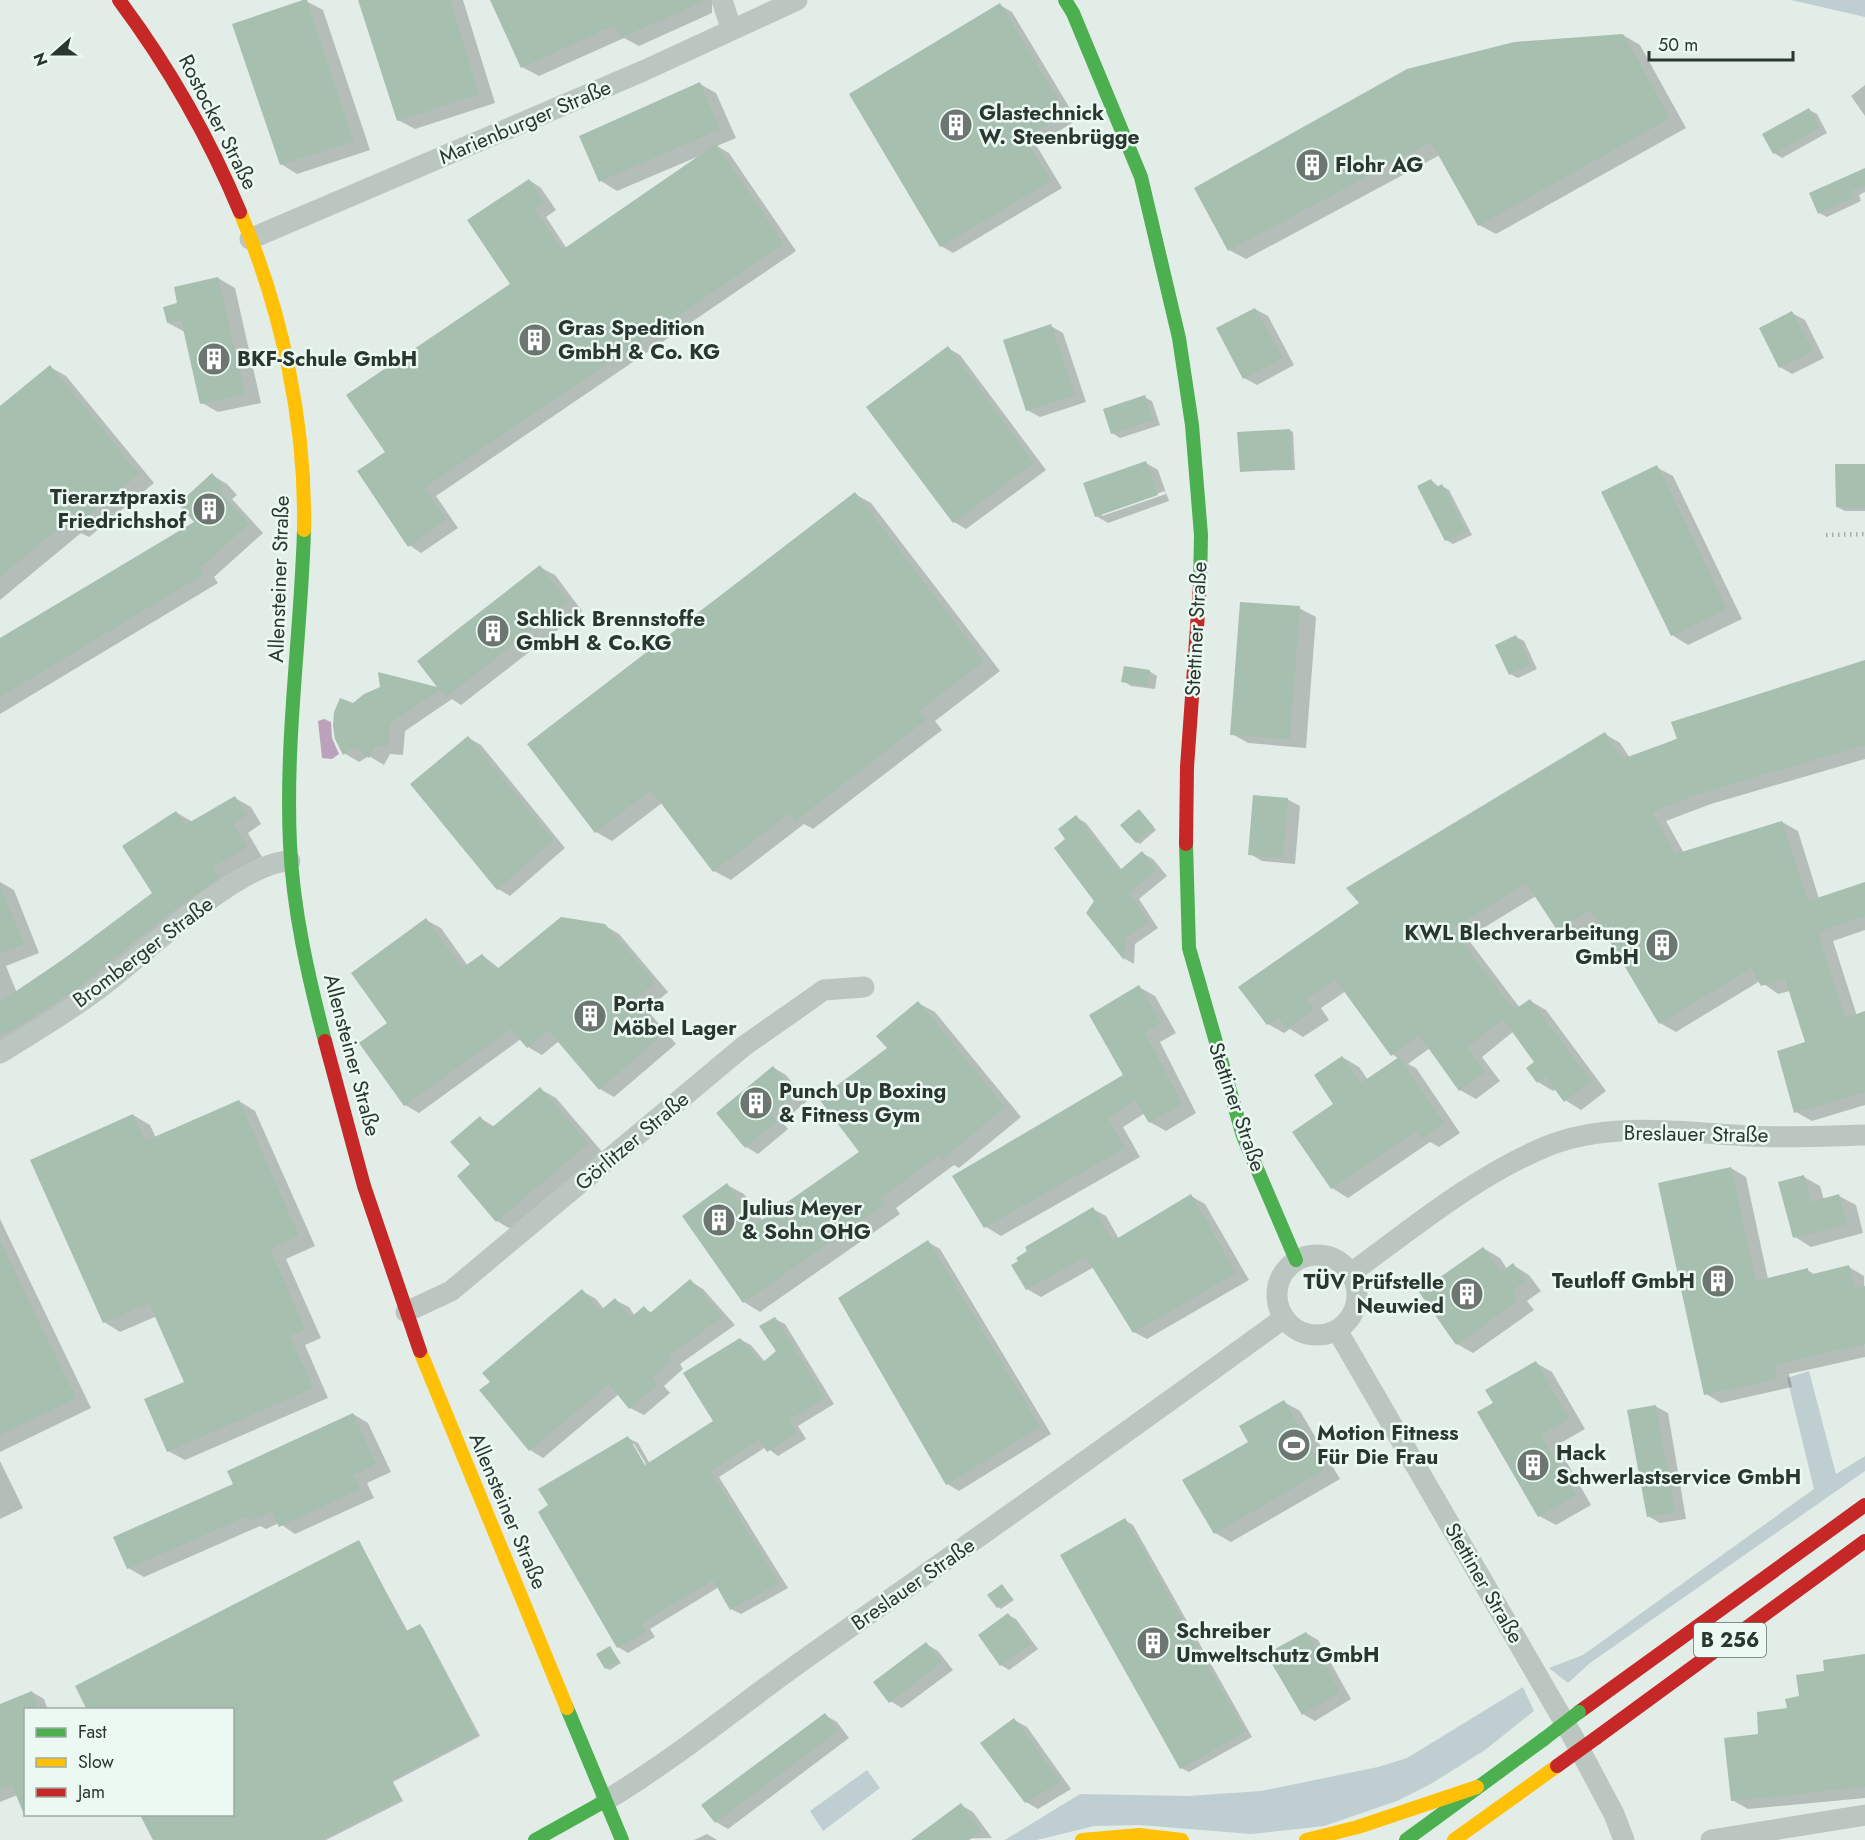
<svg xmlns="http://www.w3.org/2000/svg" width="1865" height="1840" viewBox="0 0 1865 1840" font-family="Jost,sans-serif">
  <rect width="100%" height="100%" fill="#e3ede8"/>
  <!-- green -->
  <path fill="#bfced1" d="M1791 0H1865V17Z
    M1809 1371 1836 1474 1865 1456V1471L1590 1663 1568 1683 1549 1668 1583 1655 1814 1489 1787 1378Z
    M1523 1687 1534 1711 1485 1750 1429 1785 1397 1801 1324 1826 1251 1834 1140 1825 1094 1826 1037 1840H1005L1080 1794 1187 1796 1261 1791 1378 1767 1407 1758Z
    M867 1770 880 1788 823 1831 810 1811Z"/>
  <!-- water -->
  <path fill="#bca1bb" d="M324 719 331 722 332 738 339 754 332 759 322 758 318 721Z"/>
  <!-- shadow -->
  <path fill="#0003" fill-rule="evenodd" d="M360 0H463L495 103 415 129 398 120Z
    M492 0H712V13L639 46 624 38 539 76 522 67Z
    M306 1 323 10 370 150 297 174 281 164Z
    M1000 5 1012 12 1077 120 1036 145 1062 188 953 253 941 246Z
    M1623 35 1640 45 1686 128 1496 234 1479 225 1440 155 1246 259 1229 250Z
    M700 84 716 93 736 138 717 146 729 153 796 251 436 496 458 528 421 553 409 545 387 453 512 285 529 180 541 188 556 210 546 217 567 249 704 154 617 191 601 181Z
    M1865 85V116L1851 96Z
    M1809 110 1817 114 1827 133 1782 158 1774 153Z
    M1865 170V192L1859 195 1861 201 1827 217 1819 213Z
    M218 278 235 288 261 403 218 412 202 403 185 332 168 323 179 304Z
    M1255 309 1268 316 1294 365 1257 385 1244 378Z
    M1792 313 1805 320 1824 358 1792 374 1780 367Z
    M1051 326 1063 333 1086 402 1040 417 1027 410Z
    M948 348 960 355 1046 470 966 529 954 522Z
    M50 367 66 376 154 483 89 537 81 533 0 600V408Z
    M1144 397 1152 401 1160 425 1120 438 1112 433Z
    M1289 430 1293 432 1295 470 1241 471Z
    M1146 463 1158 470 1169 501 1108 523 1096 516ZM1165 491 1166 494 1102 516V512Z
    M1865 465V511H1845L1837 507Z
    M1656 467 1673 476 1742 619 1688 645 1672 635Z
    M212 475 227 484 237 495 232 499 263 533 214 577 218 583 0 714V639L196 522Z
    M1431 480 1439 487 1442 486 1449 490 1472 535 1453 544 1446 540Z
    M855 494 871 503 1000 671 935 721 942 730 813 829 804 824 731 880 714 871 662 803 612 841 596 832Z
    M540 567 555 575 582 611 461 705 452 699 405 731 403 755 390 754 384 765 369 756 359 762 344 753 354 705 441 689Z
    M1299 608 1316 617 1306 748 1248 743 1232 734Z
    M1516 637 1524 641 1537 669 1518 678 1510 674Z
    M1865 661V759L1711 804 1666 821 1684 853 1782 822 1798 831 1819 899 1865 884V930L1833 941 1857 1016 1865 1013V1105L1812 1121 1796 1112 1806 1043 1790 991 1778 994 1760 981 1676 1032 1660 1023 1600 923 1573 938 1558 928 1536 896 1467 938 1520 1008 1530 1001 1546 1010 1606 1091 1581 1110 1565 1100 1556 1089 1553 1091 1538 1082 1536 1062 1514 1031 1482 1057 1500 1081 1476 1099 1460 1090 1430 1048 1408 1064 1416 1068 1460 1133 1439 1147 1430 1142 1348 1198 1332 1188 1342 1057 1359 1067 1368 1080 1399 1059 1392 1054 1346 991 1321 1008 1329 1020 1303 1037 1290 1029 1284 1033 1268 1024 1605 734 1620 743 1630 758Z
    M1149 671 1157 676 1155 689 1131 686 1123 681Z
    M469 738 481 745 565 848 510 896 498 889Z
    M235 798 251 807 261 824 248 833 262 857 227 877 174 930 0 1049V882L14 890 39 953 6 966 17 993 154 893 177 813 193 822Z
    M1287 799 1300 806 1295 864 1262 861 1250 854Z
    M1139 811 1156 830 1140 844 1137 842Z
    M1076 817 1086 823 1122 870 1142 853 1153 859 1167 876 1139 899 1158 928 1135 944 1134 964 1125 959 1088 913 1096 900 1067 839Z
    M426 920 441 928 468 966 482 955 500 969 604 925 619 934 668 992 647 1010 676 1044 614 1097 600 1089 559 1041 542 1055 528 1047 521 1039 419 1113 405 1105 389 1023Z
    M1139 987 1155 996 1176 1033 1160 1042 1196 1113 1166 1131 1150 1122 1145 1113 1123 1127 1140 1157 1001 1236 986 1227 954 1177 1125 1076Z
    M918 1003 935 1012 1021 1117 959 1168 954 1165 896 1208 900 1214 760 1312 744 1302 727 1185 744 1194 763 1221 861 1152 889 1048Z
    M774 1068 786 1075 807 1101 782 1122 788 1129 758 1154 746 1147Z
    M540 1089 556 1098 604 1154 514 1231 497 1221 459 1176 472 1165 480 1118 495 1127Z
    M239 1101 255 1111 315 1246 286 1259 321 1338 305 1345 328 1398 185 1460 168 1451 186 1383 157 1316 120 1332 104 1322 133 1115 150 1125 156 1138Z
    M1731 1168 1746 1177 1768 1279 1807 1270 1816 1275 1849 1267 1864 1276 1865 1357 1789 1374 1792 1387 1721 1403 1706 1394Z
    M1804 1177 1820 1186 1824 1200 1839 1196 1856 1205 1863 1233 1811 1247 1795 1237Z
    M1191 1196 1205 1204 1249 1280 1147 1339 1134 1332 1094 1267 1041 1297 1027 1289 1013 1266 1093 1209 1106 1216 1119 1239Z
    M0 1219 91 1408 0 1452Z
    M928 1242 940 1249 1051 1434 959 1491 947 1484Z
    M1483 1248 1500 1258 1507 1269 1513 1265 1529 1275 1541 1291 1527 1301 1534 1310 1473 1353 1457 1344Z
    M690 1281 703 1289 735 1325 680 1364 683 1369 664 1386 670 1393 644 1415 630 1408 619 1394 543 1458 530 1450 481 1390 492 1382 582 1291 596 1299 604 1309 615 1300 629 1307 635 1316 644 1308 652 1313Z
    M775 1319 785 1324 834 1404 798 1426 806 1439 778 1456 766 1447 719 1477 788 1588 741 1614 731 1609 719 1587 650 1629 655 1637 628 1653 618 1647 628 1438 638 1443 650 1464 715 1422 741 1340 751 1345 765 1362 779 1352ZM631 1444H634L650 1471 647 1472Z
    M1536 1363 1552 1372 1585 1429 1557 1445 1591 1505 1556 1525 1539 1516 1495 1403Z
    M1284 1402 1300 1411 1340 1479 1231 1542 1215 1533 1250 1442Z
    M1655 1406 1668 1413 1686 1519 1660 1523 1648 1516Z
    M353 1414 368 1423 391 1472 367 1483 374 1498 295 1534 279 1523 266 1529 260 1526 144 1577 128 1568 235 1485Z
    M0 1461 23 1508 0 1519Z
    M1125 1520 1133 1525 1252 1737 1189 1772 1181 1768Z
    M359 1542 408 1632 420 1626 423 1628 480 1736 393 1782 403 1801 326 1840H155L142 1814H232Z
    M1002 1586 1014 1600 1001 1609 998 1607Z
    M1008 1615 1016 1619 1038 1649 1009 1670 1001 1665Z
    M1306 1633 1318 1640 1351 1699 1315 1721 1303 1714Z
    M926 1644 938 1651 953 1670 902 1708 890 1701Z
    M610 1647 621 1663 610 1670 606 1668Z
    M1865 1655V1798L1748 1809 1732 1800 1760 1736 1825 1673Z
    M32 1692 44 1699 48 1710H26V1797L20 1794 0 1802V1706Z
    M825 1715 837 1722 849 1738 728 1829 716 1822Z
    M1014 1720 1027 1727 1071 1789 1038 1809 1026 1802Z
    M961 1805 973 1812 992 1838 913 1840Z
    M707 1834 717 1840H694Z"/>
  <!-- building -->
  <path fill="#a6bfae" d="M303 0H307L354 141 280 165 232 24Z
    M358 0H450L479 94 397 121Z
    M490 0H706L621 38 615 25 521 68Z
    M1000 3 1066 113 1025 138 1051 181 940 247 849 94Z
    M1623 34 1670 118 1478 226 1431 142 1228 251 1194 188 1407 69 1514 42Z
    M700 82 720 129 599 182 579 136Z
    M1809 108 1820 128 1773 154 1762 134Z
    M716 144 784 244 424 488 446 520 408 547 357 471 385 452 346 395 510 284 467 220 529 179 544 203 534 209 562 250Z
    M1865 168V185L1852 191 1854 197 1818 214 1809 193Z
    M218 277 245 394 200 404 181 320 167 323 163 307 177 303 174 287Z
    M1255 308 1283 358 1243 379 1216 328Z
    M1792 311 1813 351 1779 368 1759 328Z
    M1051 324 1075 395 1026 411 1003 340Z
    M948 346 1034 463 953 523 866 407Z
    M50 365 139 474 71 529 66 522 0 577V406Z
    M1145 395 1153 420 1111 434 1103 409Z
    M1290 429 1292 469 1240 472 1237 432Z
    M1146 461 1158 495 1095 517 1083 483Z
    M1835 464H1865V507H1836Z
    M1657 465 1727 609 1671 636 1601 492Z
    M212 473 223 486 218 490 249 524 200 568 204 574 0 697V638L194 522 178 504Z
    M1431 479 1435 488 1442 484 1466 531 1445 541 1417 486Z
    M855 492 984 661 919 711 926 720 795 821 790 813 713 872 651 790 595 833 527 744Z
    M540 565 568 602 446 697 440 690 390 723 388 747 375 746 369 758 355 747 343 755 335 739 333 726 334 712 340 698 353 703 364 694 380 687 378 672 437 687 417 661Z
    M1240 602 1300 606 1290 739 1230 735Z
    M1516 635 1530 664 1509 675 1495 645Z
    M1865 660V745L1695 795 1652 812 1675 854 1782 821 1808 901 1865 882V916L1818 932 1845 1018 1865 1011V1092L1794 1113 1777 1051 1805 1042 1785 979 1761 986 1751 968 1659 1024 1591 910 1557 930 1526 883 1452 929 1514 1010 1530 999 1591 1081 1564 1102 1545 1076 1537 1083 1526 1068 1534 1062 1503 1019 1467 1047 1485 1072 1459 1091 1419 1035 1391 1056 1335 979 1306 999 1314 1010 1286 1029 1279 1018 1267 1025 1238 987 1359 903 1346 888 1605 732 1622 759 1677 739 1671 722Z
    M1124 666 1150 670 1147 686 1121 682Z
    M468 736 553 840 497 890 410 784Z
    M1253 795 1288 798 1283 858 1248 855Z
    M235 796 247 815 233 823 247 847 212 868 219 878 158 922 78 988 16 1028 0 1035V1002L68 956 152 893 122 846 176 811 185 825Z
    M1139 809 1154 827 1136 843 1120 825Z
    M1076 815 1119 871 1142 851 1157 869 1129 893 1149 922 1125 938 1124 960 1086 913 1094 901 1054 848 1065 839 1058 829Z
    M0 886 24 944 0 953Z
    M561 917 605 924 655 983 633 1001 662 1035 599 1090 548 1030 527 1048 511 1029 404 1106 359 1043 387 1023 351 973 426 918 462 968 482 954 496 970Z
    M1139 985 1161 1023 1145 1033 1182 1104 1149 1123 1135 1100 1108 1118 1125 1148 984 1228 952 1176 1123 1075 1089 1015Z
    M918 1001 1005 1107 942 1160 939 1155 881 1198 885 1204 743 1303 682 1216 727 1183 756 1224 859 1152 819 1099 887 1048 876 1036Z
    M1342 1056 1361 1083 1399 1057 1444 1123 1421 1139 1416 1131 1331 1189 1292 1132 1333 1104 1314 1075Z
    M773 1066 796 1093 771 1114 777 1121 745 1148 716 1113Z
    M540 1087 588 1144 496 1222 457 1176 470 1164 450 1142 480 1116 490 1129Z
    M239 1100 299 1236 270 1249 305 1329 290 1336 313 1388 167 1452 144 1399 184 1382 149 1303 103 1323 30 1160 133 1114 145 1141Z
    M1731 1167 1756 1281 1808 1268 1809 1275 1849 1265 1855 1288 1865 1286V1344L1774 1365 1777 1379 1704 1395 1658 1183Z
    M1804 1175 1811 1202 1839 1194 1847 1224 1793 1238 1778 1182Z
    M1191 1194 1236 1273 1133 1333 1086 1257 1026 1290 1011 1265 1018 1261 1016 1258 1027 1251 1025 1247 1093 1207 1113 1241Z
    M928 1240 1040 1427 946 1485 838 1298Z
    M0 1241 76 1398 0 1435Z
    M1483 1247 1501 1272 1513 1263 1525 1281 1512 1291 1518 1301 1456 1345 1419 1292Z
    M690 1279 723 1317 668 1356 671 1361 652 1378 657 1385 629 1409 609 1384 529 1451 479 1390 490 1382 482 1373 582 1289 600 1311 615 1298 630 1318 644 1306 650 1313Z
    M775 1317 825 1398 789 1420 797 1433 767 1452 759 1440 710 1471 779 1583 730 1610 713 1580 641 1623 646 1632 617 1648 538 1512 548 1505 538 1489 628 1436 645 1465 713 1421 683 1373 740 1338 762 1363 776 1351 759 1326Z
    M1536 1361 1569 1419 1541 1435 1576 1495 1538 1517 1477 1412 1493 1403 1485 1390Z
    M1284 1400 1324 1470 1214 1534 1182 1480 1248 1442 1239 1426Z
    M1656 1405 1675 1512 1647 1517 1627 1410Z
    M353 1413 376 1464 353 1475 360 1489 279 1527 272 1511 250 1521 248 1516 127 1569 113 1537 233 1484 227 1471Z
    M1125 1518 1245 1732 1180 1769 1060 1555Z
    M359 1540 406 1631 420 1624 477 1735 391 1780 401 1799 320 1840H153L140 1815H232V1710H87L75 1686Z
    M1002 1584 1012 1598 997 1608 987 1595Z
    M1008 1613 1031 1644 1000 1666 978 1635Z
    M1306 1632 1340 1692 1302 1715 1266 1654Z
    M926 1642 942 1662 889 1703 873 1682Z
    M610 1646 619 1661 605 1669 596 1654Z
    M1865 1654V1787L1731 1801 1724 1738 1758 1734 1757 1712 1787 1708 1785 1699 1799 1696 1796 1675 1824 1671 1823 1660Z
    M32 1691 39 1710H26L25 1817 12 1785 0 1790V1704Z
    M825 1713 838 1731 715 1823 701 1805Z
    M1014 1718 1060 1782 1025 1803 980 1743Z
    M961 1803 981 1831 969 1840H911Z"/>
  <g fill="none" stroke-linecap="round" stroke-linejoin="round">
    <!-- street -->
    <path stroke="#bcc6c1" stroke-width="21" d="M722 0 731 28
      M250 239 643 71 797 0
      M0 1053C33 1033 66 1013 97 990 142 957 238 862 290 861
      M1277 1295a40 40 0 1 1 80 0a40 40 0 1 1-80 0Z
      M1351 1273C1413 1228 1474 1177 1545 1147 1608 1121 1680 1132 1747 1136 1786 1138 1826 1136 1865 1135
      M406 1312 451 1291 744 1046 824 990 864 987
      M1337 1330 1573 1737 1614 1814 1624 1840
      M605 1801C680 1756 747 1699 819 1649 975 1540 1130 1430 1284 1318
      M1711 1840 1865 1815"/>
    <!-- fast -->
    <path stroke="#4caf50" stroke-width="14" d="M1065 0 1073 13 1141 177 1179 338 1192 425 1201 535 1200 585
      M304 530C301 635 285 739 290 844 293 910 308 976 325 1041
      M1186 844 1189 948 1243 1136 1296 1260
      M567 1708 622 1840
      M535 1840 605 1801
      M1406 1840 1544 1739"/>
    <!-- slow -->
    <path stroke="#ffc107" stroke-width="14" d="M240 212C282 311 306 423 304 530
      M420 1351 567 1708
      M1082 1840 1139 1835 1182 1840
      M1306 1840 1358 1827 1477 1787
      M1454 1840 1557 1766"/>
    <!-- jam -->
    <path stroke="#c62828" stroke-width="14" d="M119 0C169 67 208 135 240 212
      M1186 844 1187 767 1200 585
      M325 1041 364 1186 420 1351
      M1579 1712 1865 1505
      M1596 1738 1865 1541"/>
    <!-- rail -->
    <path stroke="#a6aeaa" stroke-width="4.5" stroke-dasharray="1.5 4.5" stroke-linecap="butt" d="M1826 535 1865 534"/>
    <!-- fast-bridge -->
    <path stroke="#4caf50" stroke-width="14" d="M1544 1739 1579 1712"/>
    <!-- jam-bridge -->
    <path stroke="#c62828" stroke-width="14" d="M1557 1766 1596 1738"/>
  </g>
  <!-- icons -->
  <defs>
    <g id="building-disc" transform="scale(1.725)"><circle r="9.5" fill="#6b7770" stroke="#ecf9f3"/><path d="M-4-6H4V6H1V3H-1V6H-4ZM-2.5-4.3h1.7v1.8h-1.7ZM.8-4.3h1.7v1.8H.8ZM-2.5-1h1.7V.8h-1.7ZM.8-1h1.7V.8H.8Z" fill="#fff"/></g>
    <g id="stadium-disc" transform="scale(1.725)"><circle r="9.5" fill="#6b7770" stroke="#ecf9f3"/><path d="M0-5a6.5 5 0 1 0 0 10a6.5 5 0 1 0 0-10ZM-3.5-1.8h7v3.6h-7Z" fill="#fff"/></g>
  </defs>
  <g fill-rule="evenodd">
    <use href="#building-disc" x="956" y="125"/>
    <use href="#building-disc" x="1312" y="165"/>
    <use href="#building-disc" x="535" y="340"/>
    <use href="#building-disc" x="214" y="359"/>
    <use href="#building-disc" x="209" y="509"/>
    <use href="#building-disc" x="493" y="631"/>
    <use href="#building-disc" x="1662" y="945"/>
    <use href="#building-disc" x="590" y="1016"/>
    <use href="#building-disc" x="756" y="1103"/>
    <use href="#building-disc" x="719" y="1220"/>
    <use href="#building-disc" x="1718" y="1281"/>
    <use href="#building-disc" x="1467" y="1294"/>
    <use href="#stadium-disc" x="1294" y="1445"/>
    <use href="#building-disc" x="1533" y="1465"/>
    <use href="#building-disc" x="1153" y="1643"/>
  </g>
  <g text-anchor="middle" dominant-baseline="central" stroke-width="5" stroke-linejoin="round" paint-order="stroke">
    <!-- shield labels -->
    <rect fill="#ecf9f3" stroke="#64716a" stroke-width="1.5" x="1694" y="1623" width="72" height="34" rx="4.5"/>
    <g font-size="20" font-weight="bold" fill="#2a372f">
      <text x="1730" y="1640">B 256</text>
    </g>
    <!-- poi labels -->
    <g font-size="21" font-weight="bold" fill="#2a372f" stroke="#ecf9f3" text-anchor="start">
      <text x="979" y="113">Glastechnick<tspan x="979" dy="24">W. Steenbrügge</tspan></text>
      <text x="1335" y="165">Flohr AG</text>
      <text x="558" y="328">Gras Spedition<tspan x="558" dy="24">GmbH &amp; Co. KG</tspan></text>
      <text x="237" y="359">BKF-Schule GmbH</text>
      <text x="186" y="497" text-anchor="end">Tierarztpraxis<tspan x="186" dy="24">Friedrichshof</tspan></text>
      <text x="516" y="619">Schlick Brennstoffe<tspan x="516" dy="24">GmbH &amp; Co.KG</tspan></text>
      <text x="1639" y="933" text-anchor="end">KWL Blechverarbeitung<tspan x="1639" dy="24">GmbH</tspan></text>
      <text x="613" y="1004">Porta<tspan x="613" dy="24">Möbel Lager</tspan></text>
      <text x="779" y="1091">Punch Up Boxing<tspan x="779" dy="24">&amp; Fitness Gym</tspan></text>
      <text x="742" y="1208">Julius Meyer<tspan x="742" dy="24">&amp; Sohn OHG</tspan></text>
      <text x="1695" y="1281" text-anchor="end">Teutloff GmbH</text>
      <text x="1444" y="1282" text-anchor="end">TÜV Prüfstelle<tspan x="1444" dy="24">Neuwied</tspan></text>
      <text x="1317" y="1433">Motion Fitness<tspan x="1317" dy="24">Für Die Frau</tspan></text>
      <text x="1556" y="1453">Hack<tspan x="1556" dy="24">Schwerlastservice GmbH</tspan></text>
      <text x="1176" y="1631">Schreiber<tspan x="1176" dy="24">Umweltschutz GmbH</tspan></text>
    </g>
    <!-- street labels -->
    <g font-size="21" fill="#2a372f" stroke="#ecf9f3">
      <text transform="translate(218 122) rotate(63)">Rostocker Straße</text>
      <text transform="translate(525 122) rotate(-23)">Marienburger Straße</text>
      <text transform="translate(279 579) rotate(-88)">Allensteiner Straße</text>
      <text transform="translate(1196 629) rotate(-87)">Stettiner Straße</text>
      <text transform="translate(143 952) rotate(-37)">Bromberger Straße</text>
      <text transform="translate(352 1055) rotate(75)">Allensteiner Straße</text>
      <text transform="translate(1237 1107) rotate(71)">Stettiner Straße</text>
      <text transform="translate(1696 1134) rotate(1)">Breslauer Straße</text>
      <text transform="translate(632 1141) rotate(-40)">Görlitzer Straße</text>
      <text transform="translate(508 1511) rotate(67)">Allensteiner Straße</text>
      <text transform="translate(1484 1583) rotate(60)">Stettiner Straße</text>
      <text transform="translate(913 1584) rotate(-35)">Breslauer Straße</text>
    </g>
  </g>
  <!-- legend -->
  <rect x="24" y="1708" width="210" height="108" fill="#ecf9f3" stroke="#9eaba5" stroke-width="1.5"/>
  <rect x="36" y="1728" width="30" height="9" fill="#4caf50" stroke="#9eaba5" stroke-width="1.5"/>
  <text x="78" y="1738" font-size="18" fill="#2a372f">Fast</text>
  <rect x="36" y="1758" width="30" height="9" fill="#ffc107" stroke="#9eaba5" stroke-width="1.5"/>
  <text x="78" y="1768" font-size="18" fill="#2a372f">Slow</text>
  <rect x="36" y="1788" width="30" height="9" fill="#c62828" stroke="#9eaba5" stroke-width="1.5"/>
  <text x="78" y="1798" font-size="18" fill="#2a372f">Jam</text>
  <!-- north arrow -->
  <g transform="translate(54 54) rotate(249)" stroke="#ecf9f3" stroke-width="4.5" paint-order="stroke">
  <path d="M0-4.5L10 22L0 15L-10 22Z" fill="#2a372f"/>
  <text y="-9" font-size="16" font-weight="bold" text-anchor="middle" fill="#2a372f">N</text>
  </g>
  <!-- scale -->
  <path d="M1649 51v9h144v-9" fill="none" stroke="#2a372f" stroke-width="3"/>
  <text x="1658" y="51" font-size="18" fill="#2a372f" stroke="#ecf9f3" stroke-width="4.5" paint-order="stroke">50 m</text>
</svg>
